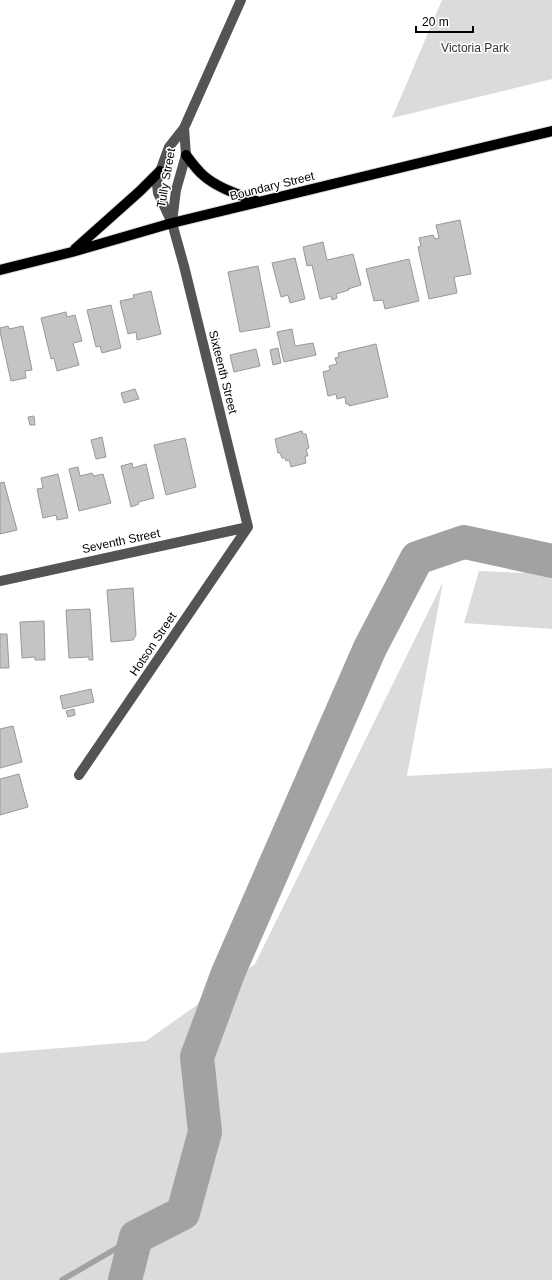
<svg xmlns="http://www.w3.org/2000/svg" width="552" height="1280" viewBox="0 0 552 1280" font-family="Helvetica,sans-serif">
  <rect width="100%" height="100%" fill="#fff"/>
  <!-- green -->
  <path fill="#dbdbdb" d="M442 0H552V79L392 118Z
    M479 571 552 574V629L464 623Z
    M443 582 407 776 552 768V1280H0V1053L146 1041 255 964Z"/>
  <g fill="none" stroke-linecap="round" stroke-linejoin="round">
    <!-- stream -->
    <path stroke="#a2a2a2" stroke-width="5.5" d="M62 1280 136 1237"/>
    <!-- river -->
    <path stroke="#a2a2a2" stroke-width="34" d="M125 1280 136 1237 183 1213 205 1132 197 1057 228 973 370 648 417 558 464 542 552 561"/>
  </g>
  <!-- building -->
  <path fill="#c4c4c4" stroke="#989898" d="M460 220 471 274 454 277 457 293 429 299 418 247 421 246 419 238 433 235 435 239 439 238 436 225Z
    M323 242 327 260 353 254 361 285 348 289 349 290 336 294 337 298 332 300 331 296 320 299 312 265 307 266 303 247Z
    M295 258 305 299 290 303 288 295 281 297 272 263Z
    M409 259 419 301 385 309 383 300 374 301 366 269Z
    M258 266 270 327 240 332 228 272Z
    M151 291 161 334 137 340 136 332 128 334 120 301 134 298 133 295Z
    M111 305 121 348 102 353 100 346 96 347 87 310Z
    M66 312 67 317 75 315 82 341 73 343 79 365 57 371 54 358 51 359 41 318Z
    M8 326 9 329 23 326 32 370 25 371 26 378 11 381 0 332V328Z
    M292 329 295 346 313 343 316 355 284 362 277 332Z
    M376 344 388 397 349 406V404H346L345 397 337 399 336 394 328 396 323 372 330 370 329 366 337 364 335 358 339 357 338 353Z
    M278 348 281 363 273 365 270 350Z
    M256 349 260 366 234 372 230 355Z
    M135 389 139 399 124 403 121 393Z
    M34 416 35 425H30L28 417Z
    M302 431 303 434H306L309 448 306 449 308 456H305L306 463 291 467 289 460 286 461 285 458H282L280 453H278L275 439Z
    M102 437 106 457 96 459 91 440Z
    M185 438 196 487 166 495 154 445Z
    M132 463 133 468 146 464 154 498 138 502 139 504 131 507 121 466Z
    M78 467 80 476 92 473 94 476 103 474 111 503 79 511 69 469Z
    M58 474 68 518 57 520 56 515 43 518 37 489 43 488 41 478Z
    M4 482 17 530 0 534V483Z
    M133 588 136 635 133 640 111 642 107 590Z
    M90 609 93 660H89V657L69 658 66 610Z
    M44 621 45 660H35V657L22 658 20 622Z
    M0 634H7L9 668H0Z
    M91 689 94 702 63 709 60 696Z
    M74 709 75 715 68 717 66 711Z
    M13 726 22 762 0 768V729Z
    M19 774 28 807 0 815V779Z"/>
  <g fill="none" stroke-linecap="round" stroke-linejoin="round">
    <!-- major casing -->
    <g stroke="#dbdbdb" stroke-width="12">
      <path id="major" d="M186 155C191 162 197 170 204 176 219 189 241 195 259 202
        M75 249 140 191 160 171
        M0 270 72 252 172 223 552 131"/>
    </g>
    <!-- minor -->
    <path stroke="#545454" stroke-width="10" d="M241 0 184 128 169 147 158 177 157 185 158 193 172 223 184 266 248 527
      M172 222 176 190 186 155 184 128
      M0 581 248 527
      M79 775 248 527"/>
    <!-- major -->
    <use href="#major" stroke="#000" stroke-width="10"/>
  </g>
  <g text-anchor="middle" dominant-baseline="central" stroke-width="3" stroke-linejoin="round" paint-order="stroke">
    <!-- park labels -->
    <g font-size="12" fill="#323232" stroke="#fff">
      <text x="475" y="48">Victoria Park</text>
    </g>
    <!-- street labels -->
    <g font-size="12" fill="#000" stroke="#fff">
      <text transform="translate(166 178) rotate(-80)">Tully Street</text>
      <text transform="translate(272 186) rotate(-14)">Boundary Street</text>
      <text transform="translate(223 372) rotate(76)">Sixteenth Street</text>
      <text transform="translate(121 541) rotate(-12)">Seventh Street</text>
      <text transform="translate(153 644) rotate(-56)">Hotson Street</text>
    </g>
  </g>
  <!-- scale -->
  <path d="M416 26v6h57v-6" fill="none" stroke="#000000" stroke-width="2"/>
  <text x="422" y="26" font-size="12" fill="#000000" stroke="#ffffff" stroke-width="3" paint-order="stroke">20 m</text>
</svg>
